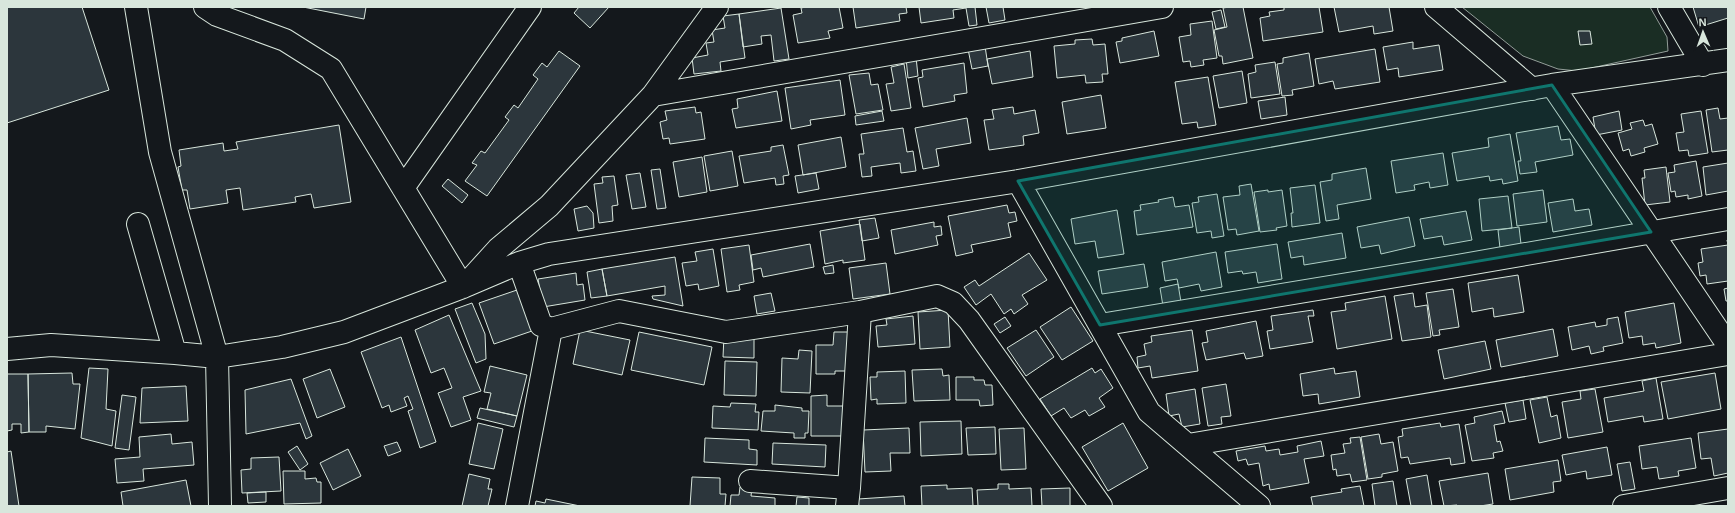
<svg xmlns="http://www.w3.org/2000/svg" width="1735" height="513" viewBox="0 0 1735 513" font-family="Helvetica,sans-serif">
  <rect width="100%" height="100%" fill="#14181c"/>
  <!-- green -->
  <path fill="#1a2d24" stroke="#939e99" d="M1462 7H1650L1667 37 1668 51 1578 71 1558 69 1523 56Z"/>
  <!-- building -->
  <path fill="#2c363c" stroke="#d8e6dc" d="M7 7H82L109 90 7 123Z
    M303 7H366L364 19Z
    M579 7H609L590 28 574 13Z
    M806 7H839L843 28 828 31 830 38 798 43 793 15 802 13 801 8Z
    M853 7H906L907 13 899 14 900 21 856 28Z
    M919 7H975L977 25 969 26 966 8 953 10 954 18 921 23Z
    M986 7H1004H1003L1005 20 989 23Z
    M1229 7H1243L1253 58 1223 64 1222 56H1219L1214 30 1227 27 1223 8Z
    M1284 7H1319L1323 32 1263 41 1260 18 1270 16 1269 12 1284 10Z
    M1334 7H1389L1393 31 1374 34 1373 26 1339 32Z
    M1693 7H1728V18L1699 27Z
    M781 8 789 59 774 61 771 35 761 36 762 44 743 47 739 14Z
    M1221 10 1225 27 1216 29 1212 12Z
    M739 14 745 58 720 62 721 71 694 74 692 58 708 55 706 43 714 42 712 30 725 28 723 16Z
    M1212 21 1217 58 1203 60 1204 65 1191 67 1190 61 1183 62 1179 37 1191 35 1190 24Z
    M1154 31 1159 56 1120 63 1116 42 1122 41V38Z
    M1578 31H1590L1592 44 1580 45Z
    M1092 39 1093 45 1105 44 1108 74H1102L1103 82 1086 83 1085 75 1057 78 1054 46 1075 44V40Z
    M1413 42V49L1439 45 1443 70 1399 77 1398 68 1387 70 1383 47Z
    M985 46 988 66 972 69 968 49Z
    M1375 49 1380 82 1335 89 1333 81 1319 84 1315 59Z
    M559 51 580 66 487 196 465 181 477 165 472 163 481 151 485 153 509 120 505 117 514 105 518 108 538 79 533 75 542 63 547 67Z
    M1030 51 1033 77 992 84 987 59Z
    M1309 53 1314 86 1292 90 1293 95 1282 96 1277 64 1283 63V58Z
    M916 57 918 76 908 78 906 58Z
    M1275 62 1280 94 1251 98 1248 74 1256 72 1255 65Z
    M964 63 967 93 954 95 955 101 923 107 918 78 923 77 922 70Z
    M904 64 911 108 891 111 886 84 894 83 891 67Z
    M1242 71 1247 103 1219 108 1213 76Z
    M869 73 871 85 878 84 883 110 856 114 849 75Z
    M1208 77 1216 125 1198 128 1197 122 1182 124 1175 82Z
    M840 80 845 115 810 120 811 125 791 129 785 88Z
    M777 91 782 121 736 128 732 109 738 108 737 99Z
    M1101 95 1106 128 1067 134 1062 102Z
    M1285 97 1287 115 1261 119 1258 101Z
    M695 107 696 113 701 112 705 139 670 144 669 138 663 139 660 122 667 120 665 111Z
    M1013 107 1014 114 1035 110 1039 133 1023 136 1024 145 989 150 984 120 994 119 992 110Z
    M1718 108 1720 119 1728 118V150L1712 152 1706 110Z
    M882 111 884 121 856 125 855 116Z
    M1619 111 1622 130 1596 135 1593 117Z
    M1701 111 1708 153 1689 156 1688 150 1679 151 1676 133 1684 132 1681 114Z
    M967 118 971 143 936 149 939 166 923 169 915 128Z
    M1643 120 1645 126 1652 124 1658 144 1644 148 1645 152 1631 156 1629 149 1623 151 1618 133 1632 129 1630 123Z
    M339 125 351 202 314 208 311 194 295 197 296 202 243 210 240 188 226 190 228 203 190 209 187 190H182L178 167 181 166 179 150 223 143 224 151 238 149 236 142Z
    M1558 126 1561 140 1570 139 1573 155 1535 162 1537 172 1520 174 1518 161H1521L1516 133Z
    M903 128 907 152 913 151 916 171 901 173 900 163 871 167 872 176 862 177 859 154H864L861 134Z
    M1510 134 1518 181 1503 184 1502 179 1490 181 1489 176 1457 181 1452 153 1489 147 1488 138Z
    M841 137 846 167 803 175 798 145Z
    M783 145 789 175 783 176 784 184 776 185 775 178 744 183 739 156 771 151V147Z
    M732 151 738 186 710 191 704 156Z
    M1443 153 1448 185 1430 188 1429 182 1414 185 1415 190 1396 193 1391 161Z
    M702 157 707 192 679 197 673 162Z
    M1696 161 1702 196 1688 199V195L1676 197 1675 191 1671 192 1668 173 1675 172 1674 165Z
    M1728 163V191L1706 195 1703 167Z
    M1666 167 1670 202 1645 205 1642 178H1645L1644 170Z
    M1366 168 1371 199 1337 205 1339 219 1326 221 1320 182 1332 180V174Z
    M660 169 666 208 657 209 651 170Z
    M640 173 646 207 632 209 626 175Z
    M816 173 819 189 798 193 795 176Z
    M614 176 618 205 612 206 613 221 599 223 594 184 603 183 602 177Z
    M448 179 468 195 462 203 442 186Z
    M1251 184 1259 231 1237 235 1236 229 1228 230 1223 197 1240 195 1239 186Z
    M1315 185 1320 223 1292 227 1291 213H1293L1290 188Z
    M1268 190V192L1282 190 1287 226 1276 228 1277 230 1260 232 1254 192Z
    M1543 190 1547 222 1517 226 1513 194Z
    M1217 194 1224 236 1212 238 1211 231 1197 233 1192 203 1199 202 1198 197Z
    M1508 196 1512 228 1482 231 1479 199Z
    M1173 197 1175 207 1189 205 1193 227 1137 235 1134 211 1141 210 1140 205 1159 202 1158 200Z
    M1573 199 1575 211 1589 209 1592 225 1553 232 1548 203Z
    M1007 205 1009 213 1015 212 1017 221 1008 223 1011 237 971 245 973 252 956 256 948 216Z
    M587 206 593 213 594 228 578 231 574 209Z
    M1117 210 1124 254 1098 258 1095 241 1075 244 1071 219Z
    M1466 211 1472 240 1444 245 1442 236 1424 239 1420 219Z
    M1409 217 1415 246 1381 254 1379 245 1361 248 1357 227Z
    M875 218 879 238 862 241 859 220Z
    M934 222V227L941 226 942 235 936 236 938 245 895 254 891 230Z
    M860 224 865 260 843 263V260L825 264 820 231Z
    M1519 227 1521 244 1500 248 1498 230Z
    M1342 233 1346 258 1304 265 1303 256 1291 258 1288 242Z
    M1727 240H1728V281L1707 284 1706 275 1700 276 1698 263 1703 262 1701 249 1728 245Z
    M810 244 814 267 763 277 761 268 753 270 751 255Z
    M1277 244 1282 279 1258 283 1256 272 1243 274 1242 271 1228 273 1225 252Z
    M749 245 754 282 739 285 740 290 727 292 721 249Z
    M713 249 719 286 699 290 698 284 686 286 682 263 697 261 695 252Z
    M1216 252 1222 287 1201 291 1199 284 1179 288 1177 279 1165 281 1162 262Z
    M1029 253 1047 280 1022 295 1028 304 1014 314 1011 309 1004 314 991 294 976 305 964 287 975 280 979 286Z
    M675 257 683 306 653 299 652 296 665 295V286L607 296 602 269Z
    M886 263 890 294 853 299 849 268Z
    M1144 264 1148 287 1102 294 1098 271Z
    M833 265 834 273 825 274 823 267Z
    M602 269 607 296 591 298 587 272Z
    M576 273 577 285 583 284 585 300 543 307 538 279Z
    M1518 275 1524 312 1494 317 1493 308 1472 312 1468 283Z
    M1178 284 1181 302 1163 306 1160 288Z
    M1728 288V301H1726L1724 289Z
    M1453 289 1459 327 1439 330 1440 335 1433 336 1426 293Z
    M517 290 532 331 494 344 479 303Z
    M771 293 775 311 757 314 754 296Z
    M1413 293 1415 307 1427 305 1431 337 1402 341 1394 296Z
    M1385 296 1392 339 1337 349 1331 312 1346 310 1345 303Z
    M472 303 485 334 486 359 476 363 455 309Z
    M1674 303 1681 343 1656 348 1655 343 1643 345 1642 336 1629 338 1625 312Z
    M1071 307 1093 341 1062 360 1040 327Z
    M948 310 950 347 920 349 918 312Z
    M1313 310 1314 316H1308L1313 342 1270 349 1267 331 1273 330 1271 316Z
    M449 315 481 391 463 397 471 420 451 427 438 393 452 388 444 368 431 373 415 330Z
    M913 316 915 344 878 347 876 326 887 325 886 319Z
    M1005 317 1011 326 1000 333 994 324Z
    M1618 317 1623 343 1603 347 1604 351 1591 354 1589 346 1572 350 1568 327 1595 322 1596 327 1607 325V319Z
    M1256 321 1263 356 1246 359 1244 353 1206 360 1202 343 1208 342 1206 331Z
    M1553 329 1558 356 1501 367 1496 340Z
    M580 330 630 340 622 375 573 364Z
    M1036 330 1054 357 1026 376 1007 348Z
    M1192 330 1198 371 1152 378 1150 366 1138 368 1137 357 1146 355 1144 344 1152 342 1151 336Z
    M639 332 712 347 704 385 631 370Z
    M834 332H853L852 371H835V374H816V345H833Z
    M724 336 754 337V358L723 357Z
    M401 337 436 442 420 448 408 411 413 409 408 396 404 398 407 406 391 412 389 405 382 408 361 352Z
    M1485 341 1491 369 1444 379 1438 350Z
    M799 350 812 351 810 393 781 392 782 358 798 359Z
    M725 361 757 362 756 396 724 395Z
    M490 366 527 375 517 416 487 409 491 393 484 392Z
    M89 368 108 369 106 409 116 411 112 446 81 438Z
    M1092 368 1095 373 1101 369 1113 388 1099 398 1105 407 1089 416 1085 410 1071 418 1064 408 1051 416 1040 399Z
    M1334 368 1335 374 1356 371 1360 397 1319 404 1318 394 1303 396 1300 374Z
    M330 369 345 407 317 418 303 379Z
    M942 369 943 376 949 375 950 400 914 401 912 370Z
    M905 371 906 403 877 404V399L871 400 870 377H877V372Z
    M72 373 73 384H80L75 429 46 426V432H29L28 374Z
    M1715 373 1721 409 1668 419 1661 382Z
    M7 374H28L29 432 21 433V424H12V430L7 431Z
    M956 377H974V380H984L985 385H992L993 405 980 406 979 400H956Z
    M1656 378 1663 419 1644 422 1643 416 1608 422 1604 398 1644 391 1642 381Z
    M291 379 312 436 306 439 300 423 246 434 245 390Z
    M1226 384 1231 416 1221 417 1222 424 1208 426 1202 388Z
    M186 386 188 421 140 423 142 388Z
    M1195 389 1200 424 1182 427 1179 414 1169 416 1166 394Z
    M1595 389 1603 432 1568 438 1562 402 1581 399 1580 391Z
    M122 395 136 397 129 450 115 448Z
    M827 395V406H846V436H811V396Z
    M1547 397 1551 417 1557 415 1561 438 1539 443 1530 400Z
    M1523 400 1526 419 1509 422 1505 403Z
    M731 403 756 404 755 412H759L758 430 712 428 713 406 730 407Z
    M775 405 802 408V411H809L808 433H805V438H794V433L761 431 763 411H775Z
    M480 408 517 416 514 427 477 418Z
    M1502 411 1505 423 1494 425 1497 442 1500 441 1503 451 1493 453 1494 458 1472 461 1465 425 1475 423 1474 417Z
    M961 421 962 454 921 456 920 422Z
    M478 423 503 429 494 469 469 464Z
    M1123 423 1148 468 1108 491 1082 447Z
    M1440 423 1441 427 1459 424 1465 463 1451 465 1450 458 1410 464 1408 457 1401 458 1398 437 1403 436 1402 429Z
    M995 427 996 454 968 455 966 428Z
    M909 428 910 453H890L891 471 865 472 863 430Z
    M1024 428 1026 469 1001 470 999 429Z
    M1728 429V473L1714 476 1711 458 1701 459 1698 433Z
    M171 434 172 444 192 442 194 465 143 469 144 481 117 483 115 459 140 457 139 437Z
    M1379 434 1381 444 1393 442 1398 471 1382 474V477L1368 479 1361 437Z
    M1360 437 1367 480 1352 482 1350 474 1337 476 1336 469 1333 470 1331 455 1345 453 1343 444 1351 443 1350 438Z
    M705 438 749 440V449L757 450V465L704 462Z
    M1691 438 1696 468 1678 471 1679 476 1659 479 1657 467 1642 469 1639 446Z
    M1321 441 1324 456 1304 459 1309 483 1270 490 1269 484 1263 486 1259 463 1248 465 1246 459 1238 461 1236 451 1265 446 1266 451 1279 449 1280 455 1298 452 1297 446Z
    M397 442 401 451 388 456 384 446Z
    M773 443 826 445 825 467 772 464Z
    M297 446 308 464 300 470 288 452Z
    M1607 447 1612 475 1587 479 1586 471 1566 475 1562 455Z
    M348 449 361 476 333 490 320 463Z
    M11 451 19 506H7V452Z
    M279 457 281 491 242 493 241 470 251 469V458Z
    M1558 460 1561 481 1553 482 1554 492 1510 500 1505 469Z
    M1630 462 1635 489 1622 491 1617 464Z
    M283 471H305V479L316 478 317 482H321V503L284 504Z
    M1488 473 1493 504 1480 506H1457V505L1444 506 1439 481Z
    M469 474 490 479 488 489H492L488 506H462Z
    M1427 475 1432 506H1411L1406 479Z
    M692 477 720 478V494H726L725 506H690Z
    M186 480 191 506H123L121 492Z
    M1393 481 1397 506H1375L1372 484Z
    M998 484H1009V489L1031 488 1032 506H978L977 490 998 489Z
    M947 485V489L972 488 973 506H922L921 486Z
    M1360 486 1364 506H1313L1311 497 1342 492 1341 489Z
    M740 487 752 488 751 496 775 498V506H730L731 495H739Z
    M1070 488V506H1042L1041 489Z
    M266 492V502L248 503 247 493Z
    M904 496 905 506H859L858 499Z
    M797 497 809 498V506H789H796Z
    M546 499 580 506H535L536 501 545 503Z"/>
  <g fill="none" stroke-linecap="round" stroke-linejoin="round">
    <!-- minor casing -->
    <g stroke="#d8e6dc" stroke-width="24">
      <path id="minor" d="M136 7 160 152 217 357 220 506
        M205 7 217 15 285 40 331 69 463 287
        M1436 7 1532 89
        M1669 7 1703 65
        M1552 85 1728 345
        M653 95 1162 7
        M1018 181 1149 412 1259 506
        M403 188 530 7
        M138 224 175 353
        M519 263 541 325 551 329 619 311 726 332 860 312 937 296 953 303 969 320 1101 506
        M468 282 498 249 549 206 653 95 717 7
        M1100 325 1457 266 1728 219
        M7 349 51 345 175 353 217 357 282 347 344 332 463 287 519 263 549 254 1018 181 1552 85 1728 60
        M1188 445 1728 354
        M750 481 849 488
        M517 506 551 329
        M847 506 849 488 860 312
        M1624 506 1728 488"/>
    </g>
    <!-- minor -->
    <use href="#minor" stroke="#14181c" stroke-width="22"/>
  </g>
  <!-- marked area -->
  <path fill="#0f766e" fill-opacity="0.2" stroke="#0f766e" stroke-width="3" stroke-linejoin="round" d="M1552 85 1651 232 1100 325 1018 181Z"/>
  <!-- border -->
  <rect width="1735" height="513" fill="none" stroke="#d8e6dc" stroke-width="16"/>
  <!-- north arrow -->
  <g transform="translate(1703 32) rotate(358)" stroke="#14181c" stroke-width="3" paint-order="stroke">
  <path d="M0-3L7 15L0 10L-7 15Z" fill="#d8e6dc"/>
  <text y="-6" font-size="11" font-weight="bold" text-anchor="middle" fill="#d8e6dc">N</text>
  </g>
</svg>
